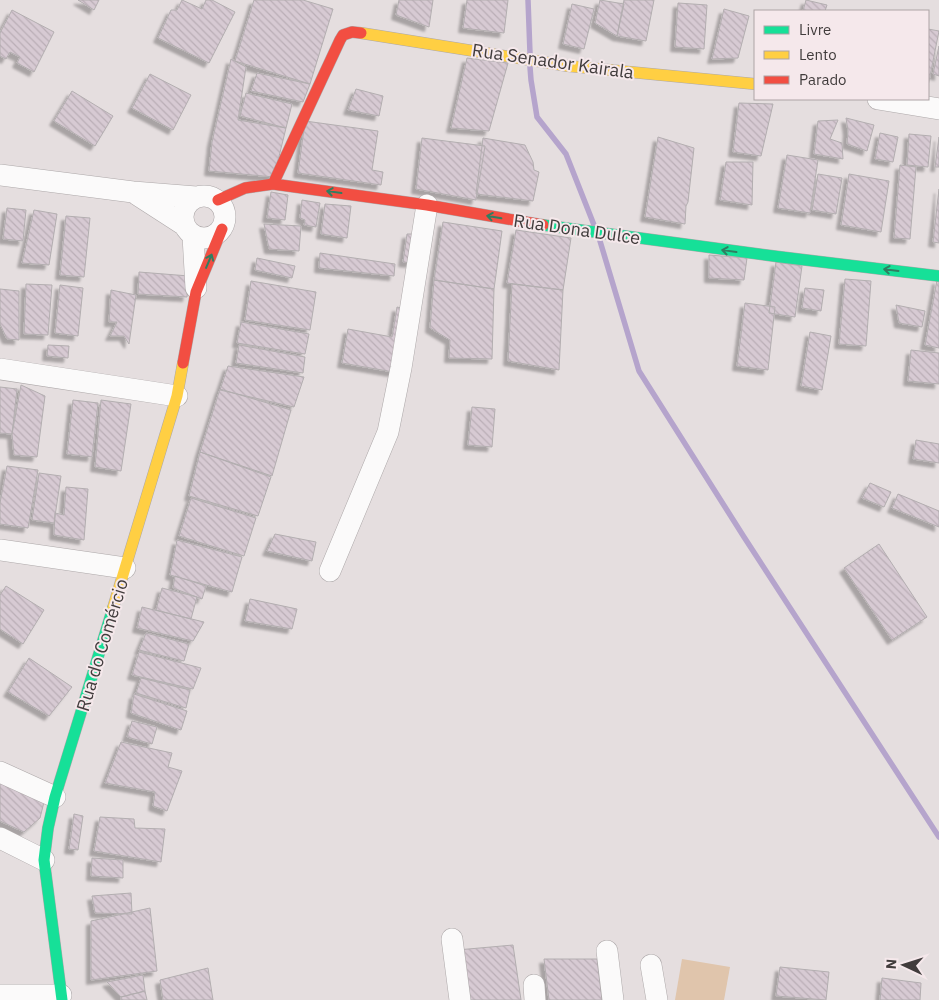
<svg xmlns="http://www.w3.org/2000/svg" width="939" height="1000" viewBox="0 0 939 1000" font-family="'IBM Plex Sans',sans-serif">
  <defs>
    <pattern id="building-back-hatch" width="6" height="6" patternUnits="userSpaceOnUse" patternTransform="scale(1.25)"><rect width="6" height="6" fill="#d7cad3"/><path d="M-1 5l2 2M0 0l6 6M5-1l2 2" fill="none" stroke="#baaeb6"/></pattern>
    <filter id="shadow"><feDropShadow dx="-4.5" dy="4.5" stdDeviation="1" flood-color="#0004"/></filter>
  </defs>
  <rect width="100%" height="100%" fill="#e5dedf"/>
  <!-- green -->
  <path fill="#e0c5ac" d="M682 959 730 967 724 1000H675Z"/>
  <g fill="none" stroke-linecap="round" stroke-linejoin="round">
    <!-- stream -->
    <path stroke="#b5a4cc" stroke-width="5.5" d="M528 0 530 53
      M530 67 531 80 537 117 566 154 594 225
      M600 241 639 371 744 537 939 837"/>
  </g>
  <!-- building -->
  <path fill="url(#building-back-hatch)" stroke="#b3aeb0" filter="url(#shadow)" d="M78 0H99L94 10Z
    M182 0 202 9 206 0H212L235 12 209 63 158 38 171 10H177Z
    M254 0H303L333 9 310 84 235 61Z
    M399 0H433L429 27 396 15Z
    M467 0H508L504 33 463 28Z
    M600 0 624 4 617 36 595 23Z
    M624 0H654L646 41 617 36Z
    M806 0 827 5 825 11H803Z
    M678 3 707 5 704 49 675 47Z
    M572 4 594 9 584 49 563 44Z
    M724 9 749 16 738 58 712 59Z
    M12 10 54 32 34 72 17 63 20 57 10 52 6 59 0 56V33Z
    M928 29 939 31 928 86Z
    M939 46V76L933 74Z
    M467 58 508 63 489 131 451 128Z
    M231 59 246 67 238 120 286 128 274 177 209 171 212 142Z
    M257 73 310 84 303 102 251 91Z
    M150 74 191 95 173 130 132 108Z
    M356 89 383 96 379 116 348 110Z
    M72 91 113 116 95 146 54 121Z
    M246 93 292 104 286 128 240 116Z
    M739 103 773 104 761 156 733 152Z
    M846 118 874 125 867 151 847 144 848 131Z
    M838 120 830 139 842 143 843 159 814 154 818 121Z
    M305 121 378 131 372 170 383 172 381 185 298 173Z
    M880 133 898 137 893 162 875 159Z
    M909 134 931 136 928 167 907 165Z
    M658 137 694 148 688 202 686 206 685 224 645 217Z
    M939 137V167H935Z
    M422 138 485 146 476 200 416 189Z
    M483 138 525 145 533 162 534 170 539 172 533 201 476 194Z
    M787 155 818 160 810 213 778 208Z
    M726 162H753L752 205 720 200Z
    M900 165 916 167 910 239 894 238Z
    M818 174 842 178 836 214 812 210Z
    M849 174 889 181 881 232 841 225Z
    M939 189V243L933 242Z
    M271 192 288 195 285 220 267 218Z
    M302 200 320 203 316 227 304 225 305 220 300 218Z
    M325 204 351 206 347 238 321 234Z
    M7 208 26 210 23 241 3 239Z
    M34 210 57 214 49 265 22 263Z
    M66 216 90 218 84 277 60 275Z
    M443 222 502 231 494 289 434 280Z
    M264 224 301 226 299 251 269 249Z
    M516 230 571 238 563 290 507 283Z
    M407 234H417L411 263 403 262Z
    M320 253 395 264 394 276 319 268Z
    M709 255 747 258 744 280 709 278Z
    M257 258 295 266 292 278 255 270Z
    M776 262 802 266 795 317 769 313Z
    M139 272 189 276 187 297 138 294Z
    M845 279 871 281 866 346 839 344Z
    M434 280 494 289 492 359 449 358 450 340 430 328Z
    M937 280H939V348L925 345Z
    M251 281 316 292 310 330 245 320Z
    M26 284 52 285 48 335 24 334Z
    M512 284 563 290 559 370 508 361Z
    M60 285 83 288 78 336 55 333Z
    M805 288 824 290 821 311 802 308Z
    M0 289 19 291V340L7 339 0 324Z
    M111 290 136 295 129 344 124 336H110L117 322H109Z
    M745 303 775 307 768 370 737 366Z
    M896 305 925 311 922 327 899 323Z
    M397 307 410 310 399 373 342 363 348 329 392 337Z
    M241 322 309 334 305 354 237 343Z
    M810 332 831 336 822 390 801 386Z
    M48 345 69 346 68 358 47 356Z
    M239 345 305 357 303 373 236 363Z
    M911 350 939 353V384L908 381Z
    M228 366 304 377 294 407 220 390Z
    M21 385 45 396 37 457 14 455 12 434Z
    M0 387 17 389 12 434 0 433Z
    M220 389 291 410 272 476 200 452Z
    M73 400 98 403 92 457 67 454Z
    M101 400 131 404 121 471 95 467Z
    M472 407 495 409 492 447 468 445Z
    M916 440 939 444V463L913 459Z
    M200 452 271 477 258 516 189 496Z
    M7 466 38 470 28 528 0 524V503Z
    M39 473 61 476 54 523 32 520Z
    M870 483 891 492 884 507 862 498Z
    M66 487 88 489 84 540 54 535 55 513 64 515Z
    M898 494 939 511V527L892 508Z
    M191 498 256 518 244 556 179 536Z
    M275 534 316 542 312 561 267 551Z
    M177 540 242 557 232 592 170 575Z
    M879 544 927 617 892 640 844 568Z
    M175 576 206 586 202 599 173 588Z
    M6 586 44 610 23 644 0 629V595Z
    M162 588 197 597 191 619 156 610Z
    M250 599 297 609 292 629 245 621Z
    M142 607 204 622 193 641 137 628Z
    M146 633 189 644 184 661 139 650Z
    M139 652 201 668 193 689 132 675Z
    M29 658 72 687 49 716 8 692Z
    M141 678 190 690 186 708 136 693Z
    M134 694 187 711 181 730 131 713Z
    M132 721 157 727 152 744 127 737Z
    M121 742 172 753 168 767 182 771 167 811 153 806 155 792 105 783Z
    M0 777 45 798 40 818 24 832 0 821Z
    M74 814 83 816 78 850 69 849Z
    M100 817 134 819 135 828 165 829 161 862 94 851Z
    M92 858 123 860V878L91 876Z
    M131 893 132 914 95 913 92 896Z
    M150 908 157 971 91 980V921Z
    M513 945 521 1000H464L457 950Z
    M544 959H597L602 1000H549Z
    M780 967 829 972 826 1000 776 996Z
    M208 968 213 1000H163L160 980Z
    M143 975 145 991 121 997 107 982Z
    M882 978 921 983 920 1000H880Z
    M145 991 147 1000H121V997Z"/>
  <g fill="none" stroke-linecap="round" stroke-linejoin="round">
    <!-- street casing -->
    <g stroke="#ada8a9" stroke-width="22">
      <path id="street" d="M878 99 939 109
        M0 175 133 192 196 197
        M136 194 184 225
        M183 217a21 21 0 1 1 42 0a21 21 0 1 1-42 0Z
        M193 236 196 288
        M0 369 177 396
        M0 550 125 568
        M330 571 388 432 401 368 427 205
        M0 772 55 797
        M0 838 44 860
        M452 939 460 1000
        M607 951 613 1000
        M651 965 657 1000
        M534 985 535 1000
        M0 995H61"/>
    </g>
    <!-- fast casing -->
    <g stroke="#ada8a9" stroke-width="12">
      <path id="fast" d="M543 225 781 257 939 276
        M62 1000 44 860 48 828 55 797 113 608"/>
    </g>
    <!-- slow casing -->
    <g stroke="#ada8a9" stroke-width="12">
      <path id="slow" d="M361 33 568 66 755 84
        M113 608 177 396 183 363"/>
    </g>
    <!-- jam casing -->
    <g stroke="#ada8a9" stroke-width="12">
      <path id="jam" d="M273 184 340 40 343 35 352 32 361 33
        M218 200 245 188 273 184 427 205 543 225
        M183 363 196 292 222 229"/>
    </g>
    <!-- street -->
    <use href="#street" stroke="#fbfafa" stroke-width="21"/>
    <!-- fast -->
    <use href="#fast" stroke="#16e098" stroke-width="11"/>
    <!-- slow -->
    <use href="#slow" stroke="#ffcf43" stroke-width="11"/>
    <!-- jam -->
    <use href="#jam" stroke="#f24e42" stroke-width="11"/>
  </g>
  <!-- one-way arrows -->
  <defs><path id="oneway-shaft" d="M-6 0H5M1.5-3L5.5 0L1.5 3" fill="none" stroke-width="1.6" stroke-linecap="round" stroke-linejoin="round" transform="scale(1.25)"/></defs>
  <g stroke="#307e61">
    <use href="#oneway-shaft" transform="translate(334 192) rotate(-172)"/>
    <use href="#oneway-shaft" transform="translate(494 217) rotate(-170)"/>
    <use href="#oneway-shaft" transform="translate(729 251) rotate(-172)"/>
    <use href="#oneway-shaft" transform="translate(209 261) rotate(-67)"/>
    <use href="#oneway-shaft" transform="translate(891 270) rotate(-173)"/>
  </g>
  <g text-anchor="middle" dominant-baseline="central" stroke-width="4" stroke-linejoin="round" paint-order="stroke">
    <!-- street labels -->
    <g font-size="18" fill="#413c3c" stroke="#f5e8eb">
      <text transform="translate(553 61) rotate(8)">Rua Senador Kairala</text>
      <text transform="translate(577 229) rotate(8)">Rua Dona Dulce</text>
      <text transform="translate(102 645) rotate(-73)">Rua do Comércio</text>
    </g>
  </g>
  <!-- legend -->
  <rect x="754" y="10" width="175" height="90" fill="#f5e8eb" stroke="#ada3a5"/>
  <rect x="764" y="26" width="25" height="8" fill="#16e098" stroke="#ada3a5"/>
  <text x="799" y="35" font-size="15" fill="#413c3c">Livre</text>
  <rect x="764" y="51" width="25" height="8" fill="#ffcf43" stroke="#ada3a5"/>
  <text x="799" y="60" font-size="15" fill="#413c3c">Lento</text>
  <rect x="764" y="76" width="25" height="8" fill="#f24e42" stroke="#ada3a5"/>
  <text x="799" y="85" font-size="15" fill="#413c3c">Parado</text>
  <!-- north arrow -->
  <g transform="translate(904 965) rotate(274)" stroke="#f5e8eb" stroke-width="4" paint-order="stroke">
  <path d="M0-4L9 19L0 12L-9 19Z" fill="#413c3c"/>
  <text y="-8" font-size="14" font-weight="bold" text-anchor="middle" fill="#413c3c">N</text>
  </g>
</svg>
